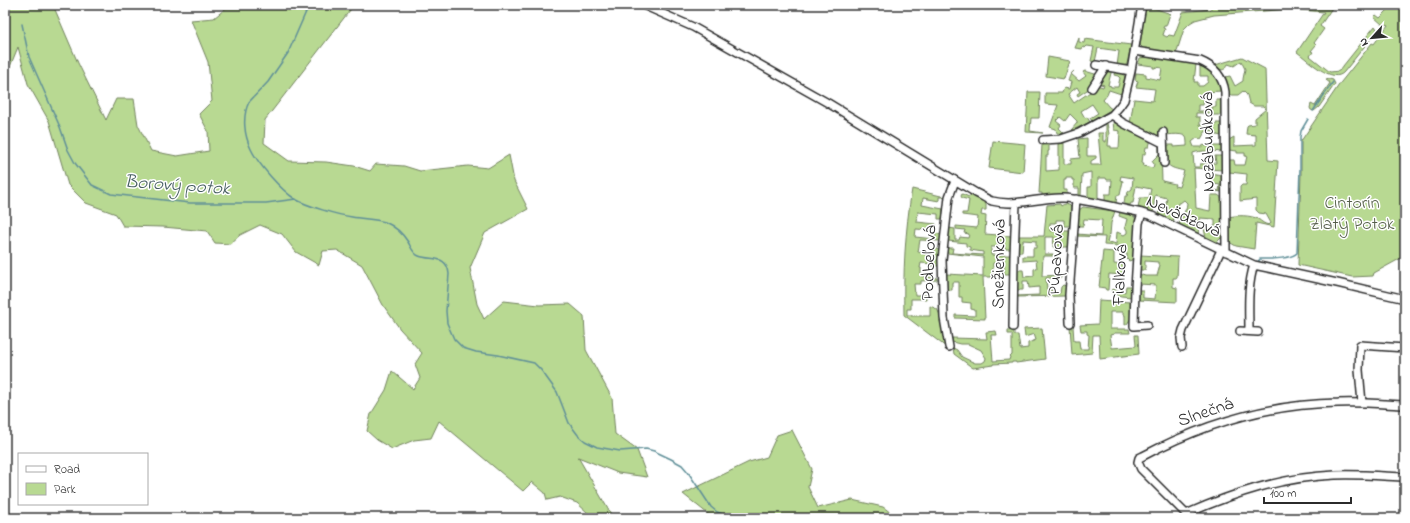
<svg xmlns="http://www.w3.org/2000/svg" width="1410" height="523" viewBox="0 0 1410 523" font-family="'Indie Flower',sans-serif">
  <rect width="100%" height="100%" fill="#fff"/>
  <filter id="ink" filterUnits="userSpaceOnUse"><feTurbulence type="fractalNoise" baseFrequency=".025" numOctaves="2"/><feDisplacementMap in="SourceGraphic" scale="8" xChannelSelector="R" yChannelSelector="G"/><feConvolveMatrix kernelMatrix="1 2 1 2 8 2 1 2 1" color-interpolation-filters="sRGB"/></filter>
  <g filter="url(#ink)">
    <!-- green -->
    <path fill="#b8d992" stroke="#72825e" d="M5 5H53L78 63 106 120 116 99H134L138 125 151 151 177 156 209 151 208 131 199 114 212 101 208 62 191 20 214 18 230 5H354L265 120 264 143 289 161 326 162 354 166 370 171 376 164 404 166 420 171 468 166 488 168 509 155 514 181 528 209 485 233 470 268 477 304 484 319 504 301 539 305 570 304 584 316 586 350 612 398 615 434 637 450 647 477 618 473 578 457 612 516 609 518H588V513L577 503 560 497 547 500 545 493 532 482 523 491 439 421 431 438 414 440 392 449 377 440 367 431 371 414 386 390 392 371 413 389 420 378 415 364 422 353 400 329 383 305 362 265 337 250 323 251 319 265 296 252 282 234 260 225 240 235 230 244 215 243 207 231 163 227 123 226 116 214 86 203 68 185 49 121 28 84 18 47 5 79Z
      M1211 5H1309L1311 7 1314 5H1334L1320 26 1324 29 1314 43 1316 45 1311 51 1313 52 1310 56 1330 72 1339 71 1375 26 1377 29 1376 32 1344 72C1333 85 1307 59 1297 52L1324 12 1289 9 1214 15 1195 20 1190 23 1184 29 1176 54 1144 49 1140 45 1145 8 1148 6 1171 14H1170L1166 26H1164L1163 28 1165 29 1163 35 1167 37 1169 35 1174 36 1183 12 1211 9Z
      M1393 5H1405V256L1374 273 1373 276 1352 277 1298 265 1301 174V141L1341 82 1372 43 1374 44 1388 25 1385 23 1383 25 1374 17 1376 15 1380 18Z
      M1079 38V42L1084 43 1085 39 1131 45 1127 64 1124 66H1117L1119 51 1098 48 1095 62 1091 61 1094 47 1087 46 1085 48 1083 47 1082 49 1075 48Z
      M1048 57 1070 61 1064 79 1046 76Z
      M1146 57 1196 64 1194 82H1198V86H1203L1208 82V76H1200V66C1212 70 1219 79 1221 91L1205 92 1203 105H1198V111H1212V107H1216V100H1221V115H1211V113H1196V117H1200V125H1216V123H1221V136L1217 135 1216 133 1210 131 1205 132 1201 139 1197 138 1192 142 1194 147H1201L1204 145 1205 146H1221L1222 152C1212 151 1201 150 1193 153L1194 167H1200V164L1216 163 1215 156H1222V170L1194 168 1196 208 1210 211 1211 195H1218L1222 198V237L1216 243 1206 239 1204 228 1213 229 1214 226H1215V219L1200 218V221H1198L1199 235 1194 233V231L1189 229 1188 230 1179 226 1181 215H1184L1185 210H1186L1187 203 1184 200 1180 203H1178L1176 210H1174L1173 215 1174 223 1159 216 1160 208H1165L1167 198 1155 195 1153 213 1138 207 1140 198H1149L1151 189 1136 186 1133 203H1131L1130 205 1124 204 1125 196H1127L1128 192 1132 189 1133 178 1121 176 1120 180 1123 181 1120 195H1117L1116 203 1105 201V194H1111L1112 180H1107L1106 178H1098V200L1088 198V187H1091V172L1082 174 1081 196H1079V188H1074V180H1072V178H1066V180H1064V190H1067V195L1042 196V193H1039L1042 145H1049V151H1048V156H1046V171L1059 170V144L1064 143V164H1071V159L1080 158 1078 139 1087 138V156H1096V158L1091 161V165H1101L1098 133H1103V141L1106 142V124L1107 123 1109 134 1108 146H1111V148H1119L1120 131 1114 130 1113 122 1151 139 1149 147H1146L1145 154H1143L1142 163H1144L1143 166 1153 168 1154 164 1152 161 1159 154V144L1161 149 1162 181 1175 184 1174 186 1179 187 1184 171C1178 169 1170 169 1166 162V145H1174V147L1187 146C1187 143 1187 139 1186 137 1183 132 1162 135 1157 137L1130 124 1134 99 1153 101 1155 89 1136 87 1138 81 1135 80 1136 73 1146 74V77L1160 80 1162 68 1156 67 1155 68H1153V66L1138 64 1140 58Z
      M1242 57 1265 69 1268 160 1278 161 1274 227 1256 223 1254 249 1236 246 1229 242V217C1236 215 1251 215 1258 219 1262 222 1264 224 1269 225L1271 223 1266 214 1259 213 1256 210V199L1240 201V187L1242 185H1246L1247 174 1229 172V160H1234L1235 165H1245L1247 156H1245V153H1237V151L1229 150V140L1234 137V146L1256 145V135L1246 134 1247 126 1248 125 1255 124V118L1266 109 1263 106H1254L1249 103 1247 95 1243 91 1238 95H1228V89L1225 77 1230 76 1235 86 1243 81V79L1245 69 1241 61 1234 66 1228 64C1224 73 1220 70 1215 65Z
      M1112 69 1108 85 1111 86V87H1118L1120 78 1118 76 1114 75 1115 70 1122 72 1125 77 1121 94 1109 90 1107 95 1103 100 1109 107 1112 109 1092 121 1090 118 1098 113 1092 104 1081 111 1085 118 1087 117 1090 122 1073 130 1072 129 1077 123V121L1070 114 1065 121 1060 117 1056 121 1061 125 1059 128 1065 134 1057 133 1056 129 1050 127 1058 105 1045 104V93H1062L1064 88 1069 89 1071 82 1068 81C1070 76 1069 75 1074 71L1071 74 1079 81 1086 76 1083 72 1085 71 1098 75 1090 88 1078 96 1077 94 1080 92 1077 87 1068 94 1074 103 1093 90 1096 85 1103 87 1104 85 1097 83 1107 70Z
      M1329 79 1333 80 1335 84 1319 107 1314 111 1311 110 1310 108 1311 104 1315 106 1330 83 1326 80Z
      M1028 92H1040L1039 118H1031L1030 131 1043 133 1026 132Z
      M5 118 9 156 5 197Z
      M993 141 1025 144 1023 172 989 168Z
      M1210 173 1222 175V192L1209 190 1219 191 1220 185 1209 183Z
      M912 189 945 197H939V201L923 198 922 205 943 209 942 219H938V214L918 212 917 222 936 224V227L930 226 929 230 916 229 915 237 935 239 936 233 941 235 940 241 920 240 918 252 934 254 935 248 939 250V266H932V264L921 263 920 268H921V276L937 278V280L921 281V284H914L915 295H926V299H911V309H907V315H911V316H930V306L937 309 941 317 946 347 904 315C903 273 905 231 912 189Z
      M962 194 969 197 971 194 986 202V210H982L981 215 986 216 985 234 1012 236 1011 249H1005L1004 244H998L997 247H991V255H1010V274H1004V265L993 263V277H983L985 319 955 318V315L975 316V310L971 309V303L962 302V297H959V282H952V290H947L946 274 983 276V257L947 253V248H953L952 253 983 255V252L970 250V247L966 246V243L948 241 949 228 955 229V240H959L960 237 968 238 969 234 964 233 965 230 956 229V226L977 228 978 217 962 215V213H967L969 200 962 198 961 196Z
      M1060 204 1061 206 1064 204 1069 205 1071 207 1070 226H1064V220H1056V223H1050V231H1070L1069 247H1053L1054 237H1045V254H1053V256H1043L1042 276 1061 275V278H1046L1047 290H1052L1053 293H1060L1061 287 1063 285 1066 286 1065 296 1016 297V296L1039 295V287L1029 288 1028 281H1023V290H1016L1017 270H1023L1024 277 1034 276V269L1037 268 1036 260 1023 261V256H1033V248H1036V241L1023 240 1022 252H1018L1019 236H1044L1047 205Z
      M1083 207 1115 211 1111 223 1110 235 1109 234 1107 242 1109 243 1110 242 1116 244 1117 232 1124 235 1127 233V230L1125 227 1127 219 1119 216 1120 212C1127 213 1134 213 1136 220L1134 259 1129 261 1127 259V254L1124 253 1119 246 1104 245 1105 237 1077 236V234L1101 236 1102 220 1084 219 1083 226H1078L1079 210Z
      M1103 251 1114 252V264L1124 265 1123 275 1109 274 1108 290H1106L1105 288 1099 287Z
      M1140 255 1178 257 1177 278H1173V287L1177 288V302L1138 300 1139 290H1143V298L1155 299 1156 285 1139 284V274L1145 276H1157L1160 265 1158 264V262L1145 261V270H1139Z
      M1126 286H1132V297L1121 296 1111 292 1112 289 1125 292Z
      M1099 300 1131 302V318L1127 324 1125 325V315H1123V312H1110V329H1129L1130 333H1114V334L1110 335 1112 348 1136 346 1135 335H1138L1139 354 1100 359 1099 335H1093L1092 353 1072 355 1070 326H1073L1074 341H1079L1080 349H1088L1089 335 1087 334V331H1081L1080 325 1098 324Z
      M1042 328 1045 359 1016 363V362H1012V363L993 364V365L973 368 954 354 953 348 957 350 962 357 975 363H982L985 361 986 358 981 350 968 344H960L952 342V338L987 339 986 332 996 331 997 335H991L993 361 1009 360 1010 357 1012 355V334H1008V331L1014 330V335H1018L1020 349 1028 348V343L1036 340 1034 334 1025 337 1024 329Z
      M792 430 812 469 808 487 818 508 852 500 883 507 898 518H713L683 494 749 462 767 457 777 435Z"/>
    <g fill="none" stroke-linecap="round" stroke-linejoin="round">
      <!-- stream -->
      <path stroke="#5f8f98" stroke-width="1.5" d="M309 5 288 53 268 82 249 102C242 116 244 135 251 149 258 164 281 190 295 199 307 206 337 215 352 217 363 219 375 219 385 222 394 226 403 234 408 242 411 247 413 254 419 256 432 261 447 254 449 274L446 311 447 323 454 339 463 348 476 352 498 355 534 363 541 370 557 392 569 423 578 435 585 441 597 447 620 451 646 449 654 451 671 459 682 465 688 472 711 507 717 512 734 518
        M22 24 29 57 60 127 68 150 75 163 92 185 111 194 190 203H266L296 199
        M1313 111 1333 82
        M1257 263 1260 259C1269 259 1290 260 1297 253L1300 169V137L1301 131 1308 119"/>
      <!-- minor casing -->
      <g stroke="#2b2b2b" stroke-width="10">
        <path id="minor" d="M643 5 693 27 828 103 976 193C981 195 986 199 992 201 1015 207 1039 197 1063 198 1086 199 1118 208 1142 213L1152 216 1254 265 1337 283 1405 299
          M1135 51 1200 61C1215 67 1223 77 1225 92L1226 252
          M1096 65 1131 71
          M1092 88 1106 66
          M1112 115 1123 123 1163 143
          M1163 132 1164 163
          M1043 140 1061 139 1079 133 1112 115 1119 107 1124 100 1131 71 1142 5
          M1142 213 1139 223 1135 288 1134 326 1147 325
          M1070 323 1069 295 1076 199
          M1013 327 1014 257 1016 203
          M1240 331 1258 332
          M1249 331C1249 310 1247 286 1254 265
          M949 347 944 318 942 260 949 197 955 181
          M1182 347 1181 338 1183 330 1221 250
          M1362 403 1359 370 1360 345 1405 348
          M1405 405C1383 404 1360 402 1338 403 1270 404 1203 424 1143 456L1139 458 1138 462 1141 469 1186 514C1234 493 1282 477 1335 475 1358 474 1382 476 1405 477"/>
      </g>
      <!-- minor -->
      <use href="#minor" stroke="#fff" stroke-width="7"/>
    </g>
  </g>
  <g text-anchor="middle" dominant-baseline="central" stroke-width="3" stroke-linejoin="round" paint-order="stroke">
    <!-- street labels -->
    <g font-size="18" fill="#2b2b2b" stroke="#fff">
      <text transform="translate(1209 142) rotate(-91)">Nezábudková</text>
      <text transform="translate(1183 217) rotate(24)">Nevädzová</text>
      <text transform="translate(1057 260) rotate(-87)">Púpavová</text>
      <text transform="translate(930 263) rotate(-88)">Podbeľová</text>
      <text transform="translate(1000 264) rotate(-89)">Snežienková</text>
      <text transform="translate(1121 275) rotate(-87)">Fialková</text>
      <text transform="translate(1206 413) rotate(-19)">Slnečná</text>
    </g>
    <!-- park labels -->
    <g font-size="18" fill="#555f4a" stroke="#fff">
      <text x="1352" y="204">Cintorín<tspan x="1352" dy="21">Zlatý Potok</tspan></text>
    </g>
    <!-- water labels -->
    <g font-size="19" font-style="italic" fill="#455d61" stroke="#fff">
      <text transform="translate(177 186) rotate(4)">Borový potok</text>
    </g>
  </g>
  <!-- margin -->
  <rect width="1410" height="523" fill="none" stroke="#fff" stroke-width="20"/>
  <rect x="10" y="10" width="1390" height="503" fill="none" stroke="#2b2b2b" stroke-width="1.5" filter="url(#ink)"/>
  <!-- legend -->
  <rect x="18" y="453" width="130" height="52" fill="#ffffff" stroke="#aaaaaa"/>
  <rect x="26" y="466" width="20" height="6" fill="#ffffff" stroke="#aaaaaa"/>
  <text x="54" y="473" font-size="12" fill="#2b2b2b">Road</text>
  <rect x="26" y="483" width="20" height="12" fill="#b8d992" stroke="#aaaaaa"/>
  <text x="54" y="493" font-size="12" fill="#2b2b2b">Park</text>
  <!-- north arrow -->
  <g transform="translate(1372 38) rotate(243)" stroke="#ffffff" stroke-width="3" paint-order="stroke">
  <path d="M0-3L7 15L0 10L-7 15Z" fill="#2b2b2b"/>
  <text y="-6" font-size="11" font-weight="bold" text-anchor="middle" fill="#2b2b2b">N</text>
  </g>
  <!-- scale -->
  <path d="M1264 497v6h87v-6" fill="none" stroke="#2b2b2b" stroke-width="2"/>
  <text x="1270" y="497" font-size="12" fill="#2b2b2b" stroke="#ffffff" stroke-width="3" paint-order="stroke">100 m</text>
</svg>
